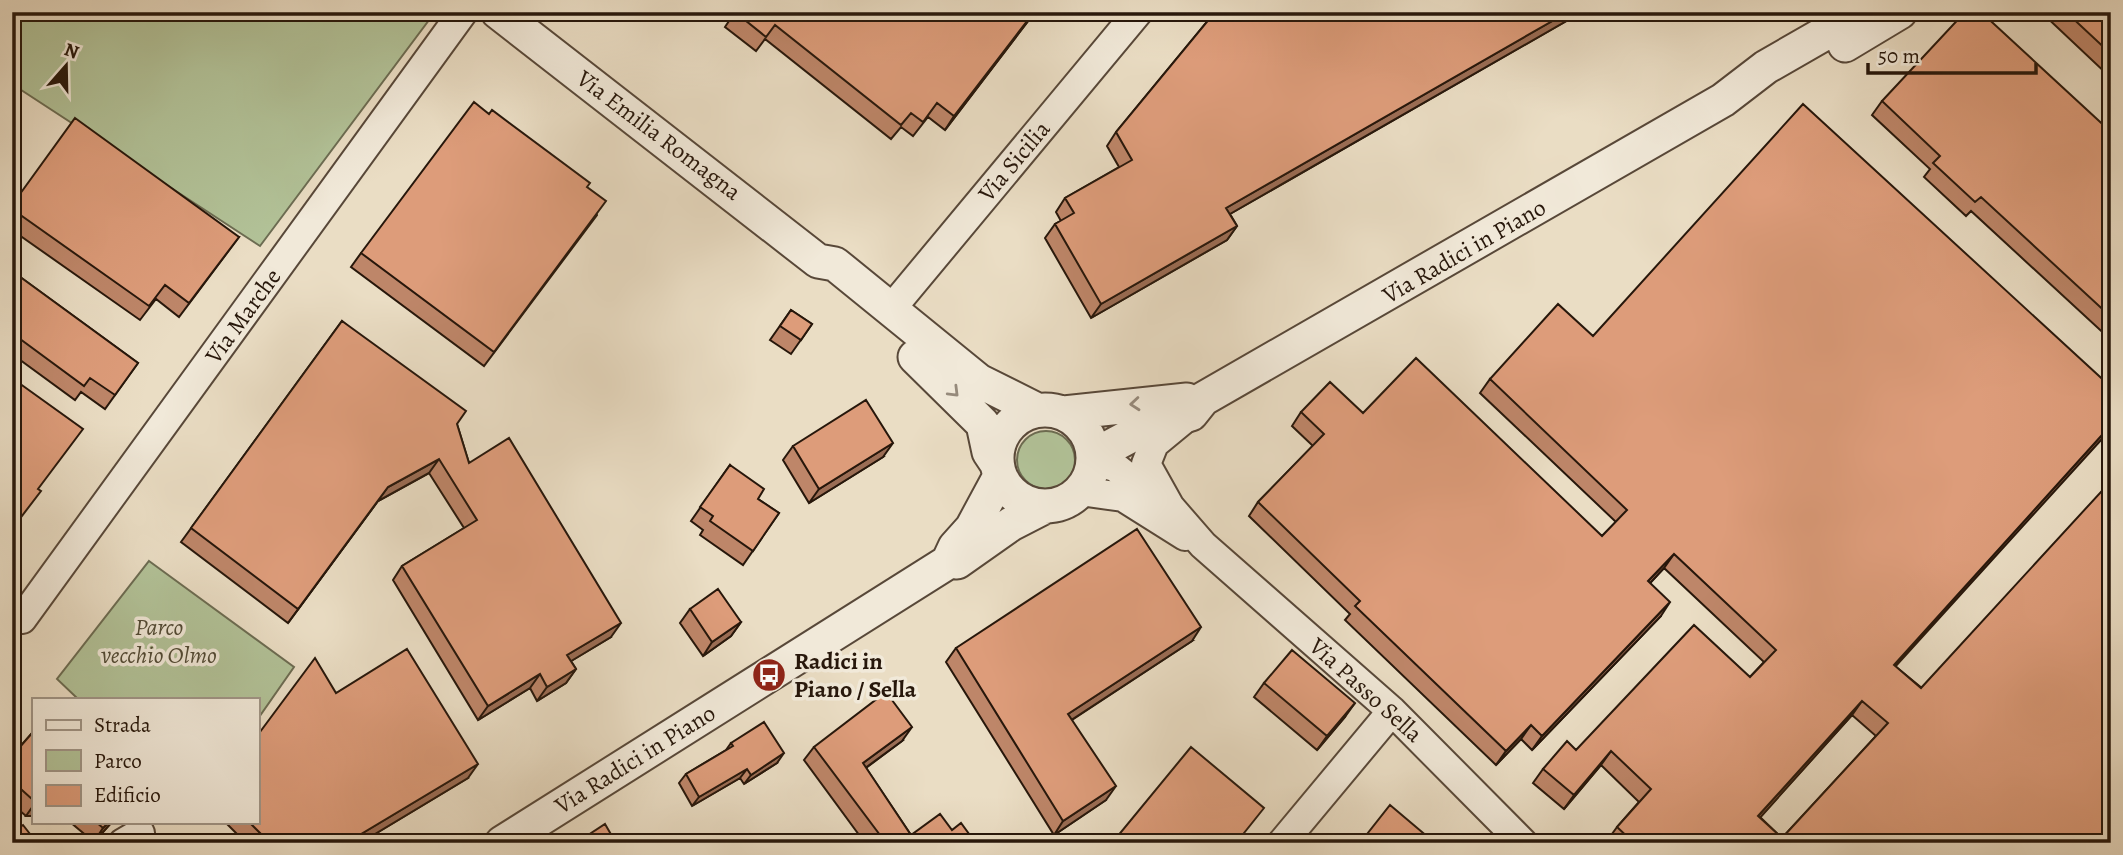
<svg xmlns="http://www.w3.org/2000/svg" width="2123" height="855" viewBox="0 0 2123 855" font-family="Alegreya,serif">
  <rect width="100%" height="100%" fill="#eaddc4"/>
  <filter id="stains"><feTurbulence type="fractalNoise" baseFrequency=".00286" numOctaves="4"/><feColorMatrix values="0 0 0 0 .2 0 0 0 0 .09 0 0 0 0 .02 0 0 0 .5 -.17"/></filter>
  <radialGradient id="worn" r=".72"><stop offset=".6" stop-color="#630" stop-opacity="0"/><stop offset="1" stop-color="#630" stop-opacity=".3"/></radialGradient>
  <!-- green -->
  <path fill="#b2c298" stroke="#6c6c52" stroke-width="2" d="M12 12H435L260 246 12 84Z
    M1017 460a29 29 0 1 1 58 0a29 29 0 1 1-58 0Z
    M149 561 294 667 257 720V699H78L57 679Z"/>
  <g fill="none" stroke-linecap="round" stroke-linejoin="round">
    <!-- minor casing -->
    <g stroke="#584839" stroke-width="32">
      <path id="minor" d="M891 309 1138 12
        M1188 416 1154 444 1146 464 1170 507 1203 545 1392 711 1523 843
        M1093 461 1115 467 1158 501
        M1080 491 1123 497 1185 536
        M22 619 463 12
        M123 843 140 833
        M1282 843 1392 711"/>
    </g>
    <!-- tertiary casing -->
    <g stroke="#584839" stroke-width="37">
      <path id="tertiary" d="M498 12 818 261 835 264 979 381 1037 410
        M1845 45 1900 12
        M915 357 983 424 989 452 997 464
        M997 458a48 48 0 1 1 96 0a48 48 0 1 1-96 0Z
        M1064 413 1187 400
        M1093 456 1147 427 1191 414 1203 399 1723 100 1766 67 1862 12
        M957 562 1011 524 1046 506
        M502 843 948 562 955 547 972 528 1000 476"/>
    </g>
    <!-- minor -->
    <use href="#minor" stroke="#f1e9d9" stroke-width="28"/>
    <!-- tertiary -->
    <use href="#tertiary" stroke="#f1e9d9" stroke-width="33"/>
  </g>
  <!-- wall -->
  <path fill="#be8669" stroke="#27170b" stroke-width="2" fill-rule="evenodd" d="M735 12H1035L945 130 928 117 913 136 901 127 891 139 765 39 756 51 725 27Z
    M1215 12H1582L1230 214 1237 226 1227 240 1091 318 1045 238 1055 224 1061 221 1056 212 1065 198 1119 167 1107 146 1116 132Z
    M2041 12H2111V78Z
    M1882 101 2111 132V340L1971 211 1966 216 1924 177 1930 169 1872 115Z
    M587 187 597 215 484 366 351 267 361 253Z
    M12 205 239 237 179 317 156 299 140 320 12 230Z
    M12 271 138 363 105 409 81 392 75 400 12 354Z
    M791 310 812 324 791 354 770 340Z
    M342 321 457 424 469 463 611 637 571 661 576 669 566 683 537 701 530 688 478 720 393 580 402 566 464 528 429 473 378 501 288 623 181 542Z
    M1490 379 1895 666 2111 843H1609L1607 841 1617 827 1639 802 1601 765 1564 809 1533 783 1543 769 1576 750 1750 677 1764 662 1664 568 1650 583 1661 616 1532 750 1521 739 1496 765 1345 620 1350 614 1249 516 1258 502 1313 446 1292 426 1301 412 1363 413 1602 536 1616 522 1480 393ZM1852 715 1876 736 1782 838 1760 817Z
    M793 446 883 457 809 503 783 460Z
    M730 465 758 499 779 513 743 565 700 535 703 530 691 521Z
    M690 609 741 622 731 636 703 656 680 623Z
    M1192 641 1072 720 1106 800 1054 835 946 662 956 648Z
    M1264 683 1345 717 1317 750 1254 697Z
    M336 693 468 778 360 843H246L225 822H257Z
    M33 732V816H26L12 804V756Z
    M902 741 866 768 911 835 952 830 969 843H865L804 760 814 747Z
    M731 743 777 763 744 784 740 778 692 806 679 783 686 774 726 750Z
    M70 822H112L94 842Z"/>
  <!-- shaded-wall -->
  <path fill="#9b6d55" stroke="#27170b" stroke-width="2" d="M1034 12H1035L945 130 954 116Z
    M1568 12H1582L1216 222 1226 208Z
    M1237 226 1227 240 1091 318 1101 304Z
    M2111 425V429L1884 679 1894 665Z
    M893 443 883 457 809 503 819 489Z
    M439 459 429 473 378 501 288 623 388 487Z
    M1674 554 1664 568 1639 595 1648 581Z
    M1670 602 1661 616 1532 750 1542 736Z
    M741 622 731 636 703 656 712 642Z
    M621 623 611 637 558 669 567 655Z
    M1201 627 1192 641 1059 728 1068 714Z
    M576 669 566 683 537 701 547 687Z
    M540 674 530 688 478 720 488 706Z
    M1862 701 1852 715 1749 830 1758 816Z
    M1355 703 1345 717 1317 750 1327 736Z
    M1531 725 1521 739 1496 765 1506 751Z
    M912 727 902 741 853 777 863 763Z
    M1611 751 1601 765 1564 809 1574 795Z
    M784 753 777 763 744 784 751 775Z
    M478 764 468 778 360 843H346Z
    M747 769 740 778 692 806 699 797Z
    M1116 786 1106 800 1054 835 1063 821Z
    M33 806V816H26Z
    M109 822H112L94 842 103 828Z"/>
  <!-- building -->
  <path fill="#dd9c7a" stroke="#27170b" stroke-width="2" fill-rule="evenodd" d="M735 12H1034L954 116 937 103 923 122 911 113 901 125 775 25 766 37Z
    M1215 12H1568L1226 208 1237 226 1101 304 1055 224 1074 213 1065 198 1132 160 1116 132Z
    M1965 12H1981L2111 132V317L1981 197 1975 202 1933 163 1940 156 1882 101Z
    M2066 12H2111V54Z
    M474 102 489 114 492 110 590 183 587 187 606 201 494 352 361 253Z
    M1803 104 2111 387V425L1894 665 1921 688 2111 481V843H1634L1617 827 1651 789 1611 751 1574 795 1543 769 1567 741 1576 750 1694 625 1750 677 1776 650 1674 554 1648 581 1670 602 1542 736 1531 725 1506 751 1355 606 1360 601 1258 502 1324 434 1301 412 1330 382 1363 413 1416 358 1602 536 1627 510 1490 379 1558 304 1593 336ZM1862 701 1888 723 1782 838 1758 816Z
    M75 118 239 237 189 303 165 285 149 306 12 209V205Z
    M12 271 138 363 115 395 90 378 84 386 12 333Z
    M791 310 812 324 801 340 780 326Z
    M342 321 466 411 457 424 469 463 509 438 621 623 567 655 576 669 547 687 540 674 488 706 402 566 477 520 439 459 388 487 298 609 191 528Z
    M12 378 83 429 38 489 41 491 12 529Z
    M866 400 893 443 819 489 793 446Z
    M730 465 764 489 758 499 779 513 753 551 710 521 713 516 700 507Z
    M1137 529 1201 627 1068 714 1116 786 1063 821 956 648Z
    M718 589 741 622 712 642 690 609Z
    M407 649 478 764 346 843H270L249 822H257V736L315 658 336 693Z
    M1292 650 1355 703 1327 736 1264 683Z
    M886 692 912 727 863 763 911 835 940 814 952 830 961 823 972 838 966 843H886L814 747Z
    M764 722 784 753 751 775 747 769 699 797 686 774 733 746 731 743Z
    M33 732V800L12 781V756Z
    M1191 747 1264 808 1236 843H1112Z
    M1390 805 1435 843H1360Z
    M96 822H109L103 828Z
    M605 824 616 843H576Z
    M23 825 37 843H12V829L14 831Z"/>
  <!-- one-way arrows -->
  <defs><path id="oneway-chevron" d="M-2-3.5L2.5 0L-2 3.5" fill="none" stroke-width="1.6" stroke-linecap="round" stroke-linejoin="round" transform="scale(1.75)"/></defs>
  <g stroke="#968a7c">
    <use href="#oneway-chevron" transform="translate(954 392) rotate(45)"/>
    <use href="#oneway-chevron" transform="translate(1135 404) rotate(175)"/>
  </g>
  <!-- icons -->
  <defs>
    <g id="bus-disc" transform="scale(1.75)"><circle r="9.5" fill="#8f2418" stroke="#f1e9d9"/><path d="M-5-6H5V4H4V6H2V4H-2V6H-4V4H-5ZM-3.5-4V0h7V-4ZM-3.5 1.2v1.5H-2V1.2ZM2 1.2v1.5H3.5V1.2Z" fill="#fff"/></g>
  </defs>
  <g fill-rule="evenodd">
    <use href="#bus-disc" x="769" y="675"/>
  </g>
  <g text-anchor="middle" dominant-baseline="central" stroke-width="7" stroke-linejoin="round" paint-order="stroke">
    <!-- street labels -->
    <g font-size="24" fill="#27170b" stroke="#f1e9d9">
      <text transform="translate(659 135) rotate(37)">Via Emilia Romagna</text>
      <text transform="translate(1014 161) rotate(-50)">Via Sicilia</text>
      <text transform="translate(1464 251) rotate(-30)">Via Radici in Piano</text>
      <text transform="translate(243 316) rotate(-54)">Via Marche</text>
      <text transform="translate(1366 690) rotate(42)">Via Passo Sella</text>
      <text transform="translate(635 759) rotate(-32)">Via Radici in Piano</text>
    </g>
    <!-- park labels -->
    <g font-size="24" font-style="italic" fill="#514a35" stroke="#f1e9d9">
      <text x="159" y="627">Parco<tspan x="159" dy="28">vecchio Olmo</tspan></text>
    </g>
    <!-- poi labels -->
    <g font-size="24" font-weight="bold" fill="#27170b" stroke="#f1e9d9" text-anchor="start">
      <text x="794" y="661">Radici in<tspan x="794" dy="28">Piano / Sella</tspan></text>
    </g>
  </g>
  <!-- margin -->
  <rect width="2123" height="855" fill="none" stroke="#eaddc4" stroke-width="42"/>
  <rect x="14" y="14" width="2095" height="827" fill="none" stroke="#27170b" stroke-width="3.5"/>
  <rect x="21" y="21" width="2081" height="813" fill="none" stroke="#27170b" stroke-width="2"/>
  <!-- legend -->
  <rect x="32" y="698" width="228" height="126" fill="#f1e9d9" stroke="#a09587" stroke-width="2"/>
  <rect x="46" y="720" width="35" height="10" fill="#f1e9d9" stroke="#a09587" stroke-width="2"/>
  <text x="94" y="732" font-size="21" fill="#27170b">Strada</text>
  <rect x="46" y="750" width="35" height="21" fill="#b2c298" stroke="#a09587" stroke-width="2"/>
  <text x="94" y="768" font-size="21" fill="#27170b">Parco</text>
  <rect x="46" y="785" width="35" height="21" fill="#dd9c7a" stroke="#a09587" stroke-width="2"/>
  <text x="94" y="802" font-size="21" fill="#27170b">Edificio</text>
  <!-- north arrow -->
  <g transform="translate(66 66) rotate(20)" stroke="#f1e9d9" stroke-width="5" paint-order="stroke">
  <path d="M0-5L12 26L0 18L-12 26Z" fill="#27170b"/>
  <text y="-10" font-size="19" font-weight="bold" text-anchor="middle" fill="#27170b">N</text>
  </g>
  <!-- scale -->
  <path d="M1868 63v10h168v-10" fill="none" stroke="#27170b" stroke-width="3.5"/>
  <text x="1878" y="63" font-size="21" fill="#27170b" stroke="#f1e9d9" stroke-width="5" paint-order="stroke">50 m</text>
  <rect width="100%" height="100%" filter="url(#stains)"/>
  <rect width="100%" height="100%" fill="url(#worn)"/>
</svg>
